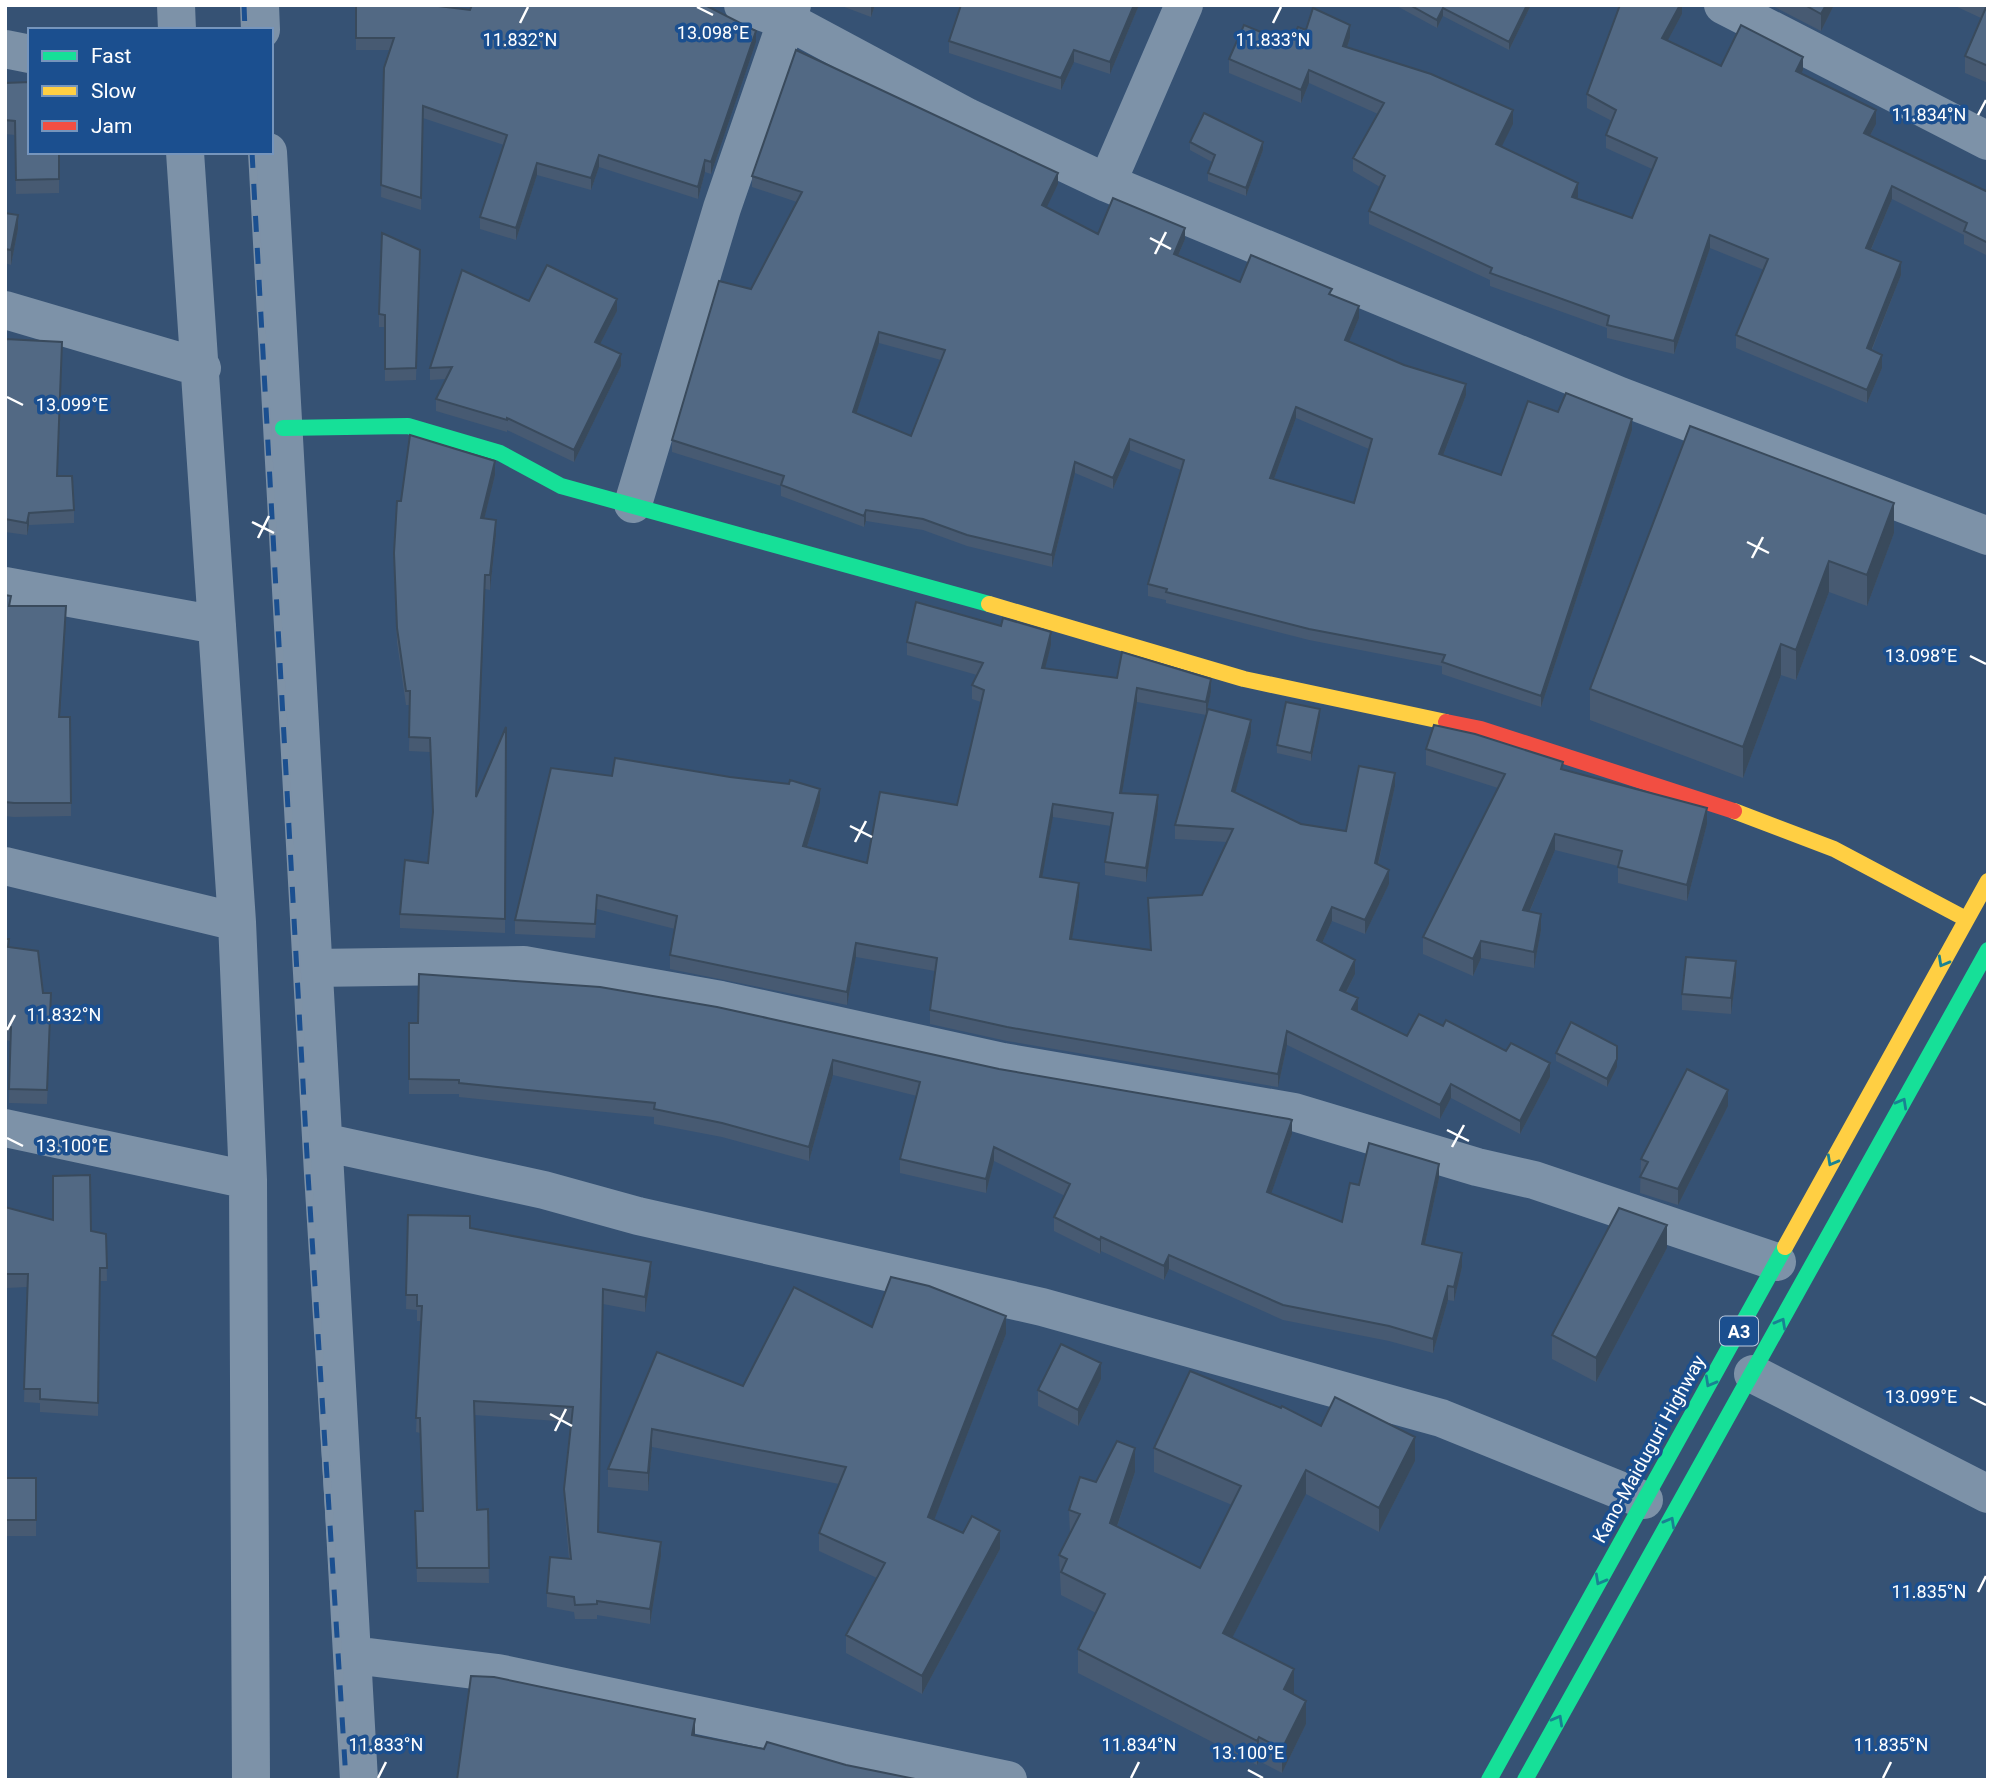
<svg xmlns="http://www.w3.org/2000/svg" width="1993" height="1785" viewBox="0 0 1993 1785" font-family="Roboto,sans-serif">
  <rect width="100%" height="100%" fill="#365274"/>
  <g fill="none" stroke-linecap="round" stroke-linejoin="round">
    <!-- street -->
    <path stroke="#7d92a8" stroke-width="38" d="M176 5 177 30
      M260 5 261 30
      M743 5 788 21 967 117 1107 183 1620 396 1988 536
      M1723 5 1988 141
      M5 49 30 54
      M185 152 237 922 248 1180 251 1780
      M268 152 359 1780
      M1107 183 1184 5
      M5 310 202 368
      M633 504 722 208 792 5
      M5 586 217 625
      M5 866 237 922
      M313 968 524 965 721 1000 1003 1062 1294 1112 1477 1167 1534 1180 1777 1262
      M5 1128 248 1180
      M323 1142 544 1190 638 1216 1042 1307 1441 1418 1644 1500
      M1753 1374 1988 1494
      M353 1655 498 1673 1008 1780"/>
    <!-- fast -->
    <path stroke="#16e098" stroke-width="16" d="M283 428 408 426 500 453 561 486 989 604
      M1489 1780 1785 1247
      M1525 1780 1988 950"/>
    <!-- slow -->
    <path stroke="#ffcf43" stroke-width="16" d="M989 604 1244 679 1446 722
      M1734 811 1834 849 1966 919
      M1785 1247 1988 881"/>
    <!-- jam -->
    <path stroke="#f24e42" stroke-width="16" d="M1446 722 1481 729 1734 811"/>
    <!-- rail casing -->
    <g stroke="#7e92a7" stroke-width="8">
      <path id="rail" d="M244 5 245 30
        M252 152 308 1174 346 1780"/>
    </g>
    <!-- rail -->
    <use href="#rail" stroke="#1b4f8f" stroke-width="5" stroke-dasharray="16" stroke-linecap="butt"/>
  </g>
  <!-- wall -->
  <path fill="#475a72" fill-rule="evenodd" d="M356 5 756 42 711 174 705 172 698 199 599 167 591 190 537 175 516 240 480 229V217L504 145 423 118 421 210 381 197 384 68 390 50H356Z
    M839 5H875L871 17Z
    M955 5H1139L1110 74 1074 62 1061 90 949 53V41L961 7Z
    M1395 5H1531L1509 50 1443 16 1437 28Z
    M1682 5V14L1667 41 1721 66 1803 70 1801 74 1876 124 1870 136 1988 192V256L1964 244V235L1892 199 1871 250 1901 275 1872 350 1882 368 1867 403 1736 348V335L1764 270 1710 248 1674 354 1607 338V328L1490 286V280L1369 224V211L1380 187 1353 171V158L1378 114 1309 83 1301 103 1229 73V59L1290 44 1306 30 1350 38 1347 47 1513 124 1501 147 1578 197 1577 199 1632 218 1652 169 1606 148V135L1612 121 1587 108V94Z
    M1771 5H1834L1821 31Z
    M1953 5H1988V83L1965 73V56L1981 18Z
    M5 83 59 152V193L16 194 15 135 5 134Z
    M1190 142 1263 150 1246 196 1208 181V173L1212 162 1190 150Z
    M752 176 1058 184 1046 208 1098 234 1185 239 1178 256 1240 282 1332 295 1359 318 1349 341 1466 395 1443 456 1501 475 1558 412 1632 430 1541 707 1442 674V666L1309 640 1166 603V600L1148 596V584L1181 470 1130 450 1113 489 1075 473 1052 567 967 546 923 530 866 521 864 527 781 496V486L672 452V440L797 202 752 187ZM879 343 941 360 911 436 856 414ZM1296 418 1369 449 1354 503 1274 479Z
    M5 213 18 229 11 265 5 263Z
    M420 250 416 380 385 381V327H379V314Z
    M529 301 617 311 600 344 621 366 574 462 507 430V432L436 411V399L446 379 430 380V368Z
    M5 327 6 339 57 476 74 510V523L29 525 27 535 5 532Z
    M1690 426 1894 533 1867 606 1829 592 1796 680 1781 675 1743 778 1590 720V689Z
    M495 475 484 519 496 534 490 590 485 589 476 795 506 727 505 933 400 928V914L428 863 433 816 430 752 409 751 410 705H406L397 642 394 553 401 501Z
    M5 595 11 606 66 619 60 717H70L71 816 14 817 5 816Z
    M907 642 1051 645 1045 668 1211 692 1206 714 1251 734 1235 793 1301 824 1346 831 1395 786 1378 865 1389 884 1365 934 1332 921 1322 943 1355 974 1346 993 1358 1012 1407 1036 1443 1026 1550 1077 1520 1134 1451 1098 1440 1119 1287 1045 1278 1087 1007 1041 930 1024V1010L935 971 856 957 847 1005 670 969V955L675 929 597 909 595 938 515 934V920L612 776 730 777 789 784 820 803 807 847 867 863 957 805 981 702 972 699V685L977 675 907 655ZM1137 702 1206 715 1175 825V839L1227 842 1202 895 1148 898 1150 950 1072 939 1079 897 1042 877 1053 817 1111 826 1105 862V875L1146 882 1158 809 1122 793Z
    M1320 717 1311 761 1277 753V745Z
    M1426 749 1563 770 1707 824 1687 901 1618 883V866L1555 850 1530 911 1541 930 1534 968 1481 958 1473 976 1423 954V937L1498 788 1426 765Z
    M5 939 9 947 43 993 51 1007 47 1104 9 1103 10 1041 5 1040Z
    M419 974 1292 1134 1271 1194 1342 1222 1359 1185 1439 1178 1425 1244 1462 1267 1454 1301 1448 1300 1433 1353 1389 1341 1283 1320 1169 1269 1164 1280 1101 1251 1100 1254 1054 1231V1217L1065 1196 994 1161 986 1193 900 1173V1159L917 1096 833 1075 809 1161 722 1137 654 1124V1117L459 1097V1094H409V1023H418Z
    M1736 977 1731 1014 1682 1010V994Z
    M1556 1053 1617 1067 1607 1087 1556 1061Z
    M1728 1106 1678 1205 1640 1193 1641 1159Z
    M408 1215 470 1228 651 1276 645 1312 603 1304 598 1532 661 1556 650 1624 597 1615V1619H575L574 1612 547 1607V1593L569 1559 564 1503V1489L571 1422 474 1415 477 1510 488 1509 489 1583 417 1582 415 1511H422L420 1433 416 1432 421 1321H417V1310L406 1309Z
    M91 1231 106 1234 107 1281H100L98 1416 40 1412V1403L24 1402 27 1287 6 1288 5 1261Z
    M1667 1248 1596 1382 1552 1359V1335Z
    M872 1327 1006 1334 934 1520 1000 1549 922 1694 846 1653V1635L877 1578 819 1551V1533L839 1484 652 1447 648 1491 608 1487V1469L657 1352 743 1386Z
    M1101 1379 1078 1426 1038 1406V1390Z
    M1321 1426 1415 1461 1379 1532 1306 1494 1232 1638 1294 1693 1293 1694 1306 1724 1282 1773 1259 1761 1257 1765 1078 1673V1649L1096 1613 1061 1595 1059 1555 1070 1534 1069 1510 1096 1482 1135 1472 1117 1527 1200 1568 1232 1505 1154 1472V1448Z
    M5 1478H36V1536H5Z"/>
  <!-- shaded-wall -->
  <path fill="#394a5c" d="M871 5H875L871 17Z
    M1134 5H1139L1110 74V62Z
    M1527 5H1531L1509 50V42Z
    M1680 5H1682V14L1662 51V38Z
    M1826 5H1834L1821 31V14Z
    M1443 8V16L1437 28V20Z
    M1350 25V38L1343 59V46Z
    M756 31V42L711 174V162Z
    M1074 50V62L1061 90V78Z
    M1803 57V70L1796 85V71Z
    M1309 70V83L1301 103V90Z
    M1513 110V124L1496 158V144Z
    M1876 110V124L1864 147V133Z
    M1263 142V150L1246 196V188Z
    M599 155V167L591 190V178Z
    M705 160V172L698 199V187Z
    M537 163V175L516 240V228Z
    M1058 173V184L1042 217V205Z
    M1578 183V197L1572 211V197Z
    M1892 186V199L1866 261V248Z
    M18 215V229L11 265V250Z
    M1185 228V239L1174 265V254Z
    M1710 235V248L1674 354V341Z
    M1901 262V275L1867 361V348Z
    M617 299V311L595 354V342Z
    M1359 306V318L1345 351V340Z
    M879 332V343L853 424V412Z
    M621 354V366L574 462V450Z
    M1882 355V368L1867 403V390Z
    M1466 384V395L1439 466V454Z
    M1296 407V418L1270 490V478Z
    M1632 419V430L1541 707V696Z
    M1130 439V450L1113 489V478Z
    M495 461V475L481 532V518Z
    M1075 462V473L1052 567V555Z
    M1894 503V533L1867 606V575Z
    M866 510V521L864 527V516Z
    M29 513V525L27 535V523Z
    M496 520V534L490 590V575Z
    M1829 561V592L1796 680V650Z
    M485 575V589L476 811V797Z
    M66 606V619L59 731V717Z
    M1051 632V645L1042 681V668Z
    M1781 644V675L1743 778V747Z
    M1211 679V692L1206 715V702Z
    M1137 688V702L1120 806V793Z
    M1320 709V717L1311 761V753Z
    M1251 720V734L1232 805V791Z
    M1395 773V786L1375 877V863Z
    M820 789V803L803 860V846Z
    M1158 795V809L1146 882V868Z
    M1053 804V817L1040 890V877Z
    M1707 808V824L1687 901V885Z
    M1555 834V850L1523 927V910Z
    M1389 870V884L1365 934V920Z
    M1079 883V897L1070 952V939Z
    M1332 907V921L1317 954V940Z
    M1541 914V930L1534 968V952Z
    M1481 941V958L1473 976V959Z
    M856 943V957L847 1005V992Z
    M1355 960V974L1340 1004V990Z
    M1736 961V977L1731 1014V998Z
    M1358 998V1012L1352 1023V1009Z
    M1287 1031V1045L1278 1087V1074Z
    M1617 1059V1067L1607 1087V1079Z
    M833 1060V1075L809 1161V1147Z
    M1550 1063V1077L1520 1134V1121Z
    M1451 1084V1098L1440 1119V1105Z
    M1728 1090V1106L1678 1205V1189Z
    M1292 1120V1134L1267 1206V1192Z
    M994 1147V1161L986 1193V1179Z
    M1439 1164V1178L1422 1258V1244Z
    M1667 1225V1248L1596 1382V1358Z
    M1101 1237V1251L1100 1254V1240Z
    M1462 1253V1267L1454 1301V1287Z
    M1169 1255V1269L1164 1280V1266Z
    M651 1262V1276L645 1312V1297Z
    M1448 1286V1300L1433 1353V1339Z
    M1006 1316V1334L928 1536V1517Z
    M1101 1363V1379L1078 1426V1410Z
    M652 1429V1447L648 1491V1473Z
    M1415 1437V1461L1379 1532V1508Z
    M1135 1448V1472L1110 1547V1523Z
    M1306 1470V1494L1223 1656V1633Z
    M1000 1531V1549L922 1694V1676Z
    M661 1542V1556L650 1624V1609Z
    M1294 1669V1693L1284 1713V1689Z
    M1306 1701V1724L1282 1773V1749Z
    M695 1719V1737L692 1735Z
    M1259 1737V1761L1257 1765V1741Z"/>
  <!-- building -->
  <path fill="#526984" stroke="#394a5c" stroke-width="2" fill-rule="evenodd" d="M356 5H430L470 10 472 5H705L756 31 711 162 705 160 698 187 599 155 591 178 537 163 516 228 480 217 507 135 423 106 421 198 381 185 384 68 394 38H356Z
    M961 5H1134L1110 62 1074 50 1061 78 949 41Z
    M1410 5H1527L1509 42 1443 8 1437 20Z
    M1620 5H1680L1662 38 1721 66 1741 25 1803 57 1796 71 1876 110 1864 133 1988 192V243L1964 231 1967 223 1892 186 1866 248 1901 262 1867 348 1882 355 1867 390 1736 335 1768 259 1710 235 1674 341 1607 325 1609 316 1490 273 1492 268 1369 211 1385 176 1353 158 1384 103 1309 70 1301 90 1229 59 1244 25 1290 44 1298 27 1306 30 1313 8 1350 25 1343 46 1431 74 1513 110 1496 144 1578 183 1572 197 1632 218 1657 158 1606 135 1616 110 1587 94Z
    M1805 5H1826L1821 14Z
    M1987 5H1988V66L1965 56Z
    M796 50 1058 173 1042 205 1098 234 1113 198 1185 228 1174 254 1240 282 1251 255 1332 289 1329 294 1359 306 1345 340 1404 365 1466 384 1439 454 1501 475 1528 401 1558 412 1566 393 1632 419 1541 696 1442 662 1445 655 1309 629 1166 592 1167 589 1148 584 1184 460 1130 439 1113 478 1075 462 1052 555 967 535 923 519 866 510 864 516 781 485 784 476 672 440 719 281 751 289 802 192 752 176ZM879 332 945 350 911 436 853 412ZM1296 407 1372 439 1354 503 1270 478Z
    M30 82V152H59V179L16 180 15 121 5 120V83Z
    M1204 113 1263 142 1246 188 1208 173 1215 155 1190 142Z
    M5 213 18 215 11 250 5 249Z
    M382 233 420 250 416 368 385 369V315L379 314Z
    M547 265 617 299 595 342 621 354 574 450 507 418V420L436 399 452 367 430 368 462 270 529 301Z
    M5 339 62 342 57 476H72L74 510 29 513 27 523 5 519Z
    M1690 426 1894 503 1867 575 1829 561 1796 650 1781 644 1743 747 1590 689Z
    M410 435 495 461 481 518 496 520 490 575H485L476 797 506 727 505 919 400 914 405 860 428 863 433 812 430 738 409 737 410 691H406L397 628 394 553 397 501H401Z
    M5 595 11 596 9 606H66L59 717H70L71 803H14L5 802Z
    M916 602 1001 626 1003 618 1051 632 1042 668 1117 678 1122 652 1211 679 1206 702 1137 688 1120 793 1158 795 1146 868 1105 862 1113 813 1053 804 1040 877 1079 883 1070 939 1151 950 1148 898 1202 895 1233 829 1175 825 1208 709 1251 720 1232 791 1301 824 1346 831 1359 766 1395 773 1375 863 1389 870 1365 920 1332 907 1317 940 1355 960 1340 990 1358 998 1352 1009 1407 1036 1419 1014 1443 1026 1446 1020 1506 1051 1511 1043 1550 1063 1520 1121 1451 1084 1440 1105 1287 1031 1278 1074 1007 1027 930 1010 937 958 856 943 847 992 670 955 677 916 597 895 595 924 515 920 551 768 612 776 615 758 730 777 789 784 790 780 820 789 803 846 867 863 880 792 957 805 984 690 972 685 983 663 907 642Z
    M1286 702 1320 709 1311 753 1277 745Z
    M1434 725 1475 734 1563 762 1561 769 1707 808 1687 885 1618 867 1622 851 1555 834 1523 910 1541 914 1534 952 1481 941 1473 959 1423 937 1505 774 1426 749Z
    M5 939H9L8 947 38 951 43 993H51L47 1090 9 1089 11 1027 5 1026Z
    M1686 957 1736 961 1731 998 1682 994Z
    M419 974 600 987 717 1007 999 1069 1289 1119 1292 1120 1267 1192 1342 1222 1350 1183 1359 1185 1369 1143 1439 1164 1422 1244 1462 1253 1454 1287 1448 1286 1433 1339 1389 1326 1283 1305 1169 1255 1164 1266 1101 1237 1100 1240 1054 1217 1070 1184 994 1147 986 1179 900 1159 920 1082 833 1060 809 1147 722 1123 654 1109 655 1103 459 1083V1080L409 1079V1023H418Z
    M1571 1022 1617 1046V1059L1607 1079 1556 1053Z
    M1687 1069 1728 1090 1678 1189 1640 1177 1648 1162 1641 1159Z
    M90 1175 91 1231 106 1234 107 1268H100L98 1403 40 1399V1389H24L28 1274H6L5 1207 53 1220V1176Z
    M1619 1208 1667 1225 1596 1358 1552 1335Z
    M408 1215 470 1216V1228L651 1262 645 1297 603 1289 598 1532 661 1542 650 1609 597 1601V1604L575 1605 574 1597 547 1593 550 1557 571 1559 564 1489 573 1407 474 1401 477 1510 488 1509 489 1568H417L415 1511H423L420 1418H416L422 1306H417V1295H406Z
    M891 1277 929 1286 1006 1316 928 1517 963 1533 972 1516 1000 1531 922 1676 846 1635 885 1563 819 1533 846 1467 652 1429 648 1473 608 1469 657 1352 743 1386 794 1287 872 1327Z
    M1061 1344 1101 1363 1078 1410 1038 1390Z
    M1190 1371 1281 1408 1282 1406 1321 1426 1335 1397 1415 1437 1379 1508 1306 1470 1223 1633 1294 1669 1284 1689 1306 1701 1282 1749 1259 1737 1257 1741 1078 1649 1105 1594 1061 1572 1067 1559 1059 1555 1080 1514 1069 1510 1080 1477 1096 1482 1117 1441 1135 1448 1110 1523 1200 1568 1241 1486 1154 1448Z
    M5 1478H36V1520H5Z
    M471 1676 494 1677 695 1719 692 1735 764 1749 767 1742 846 1765 920 1780H457Z"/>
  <!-- one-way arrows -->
  <defs><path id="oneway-chevron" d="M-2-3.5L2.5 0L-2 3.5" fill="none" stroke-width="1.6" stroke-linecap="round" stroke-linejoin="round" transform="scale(1.75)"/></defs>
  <g stroke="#198292">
    <use href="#oneway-chevron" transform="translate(1943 962) rotate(119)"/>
    <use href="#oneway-chevron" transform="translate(1902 1103) rotate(-61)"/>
    <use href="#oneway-chevron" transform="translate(1832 1161) rotate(119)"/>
    <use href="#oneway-chevron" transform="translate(1781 1323) rotate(-61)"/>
    <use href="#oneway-chevron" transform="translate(1710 1382) rotate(119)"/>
    <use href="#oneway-chevron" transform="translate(1670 1522) rotate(-61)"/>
    <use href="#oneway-chevron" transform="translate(1600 1580) rotate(119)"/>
    <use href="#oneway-chevron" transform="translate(1558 1720) rotate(-61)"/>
  </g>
  <!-- ticks -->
  <path fill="none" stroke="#fff" stroke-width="2.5" d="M697 7 713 15M520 23 528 7M1273 23 1281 7M1978 115 1986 100M1150 238 1171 249M1155 254 1166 232M7 397 23 405M252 522 274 533M258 538 269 516M1747 542 1769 553M1752 558 1763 537M1970 656 1986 664M850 826 872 837M855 842 866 821M7 1030 15 1015M1447 1130 1469 1141M7 1138 23 1146M1452 1147 1464 1125M1970 1397 1986 1405M550 1414 572 1426M555 1431 566 1409M1978 1592 1986 1576M1248 1770 1263 1778M378 1778 386 1762M1131 1778 1139 1762M1883 1778 1891 1762"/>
  <g text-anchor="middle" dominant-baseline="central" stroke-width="7" stroke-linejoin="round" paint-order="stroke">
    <!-- shield labels -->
    <rect fill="#1b4f8f" stroke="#bbcadd" stroke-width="2" x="1720" y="1316.5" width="38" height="29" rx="5"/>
    <g font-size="18" font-weight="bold" fill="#fff">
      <text x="1739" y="1331">A3</text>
    </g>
    <!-- street labels -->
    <g font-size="19" fill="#fff" stroke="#1b4f8f">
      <text transform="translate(1649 1449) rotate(-61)">Kano-Maiduguri Highway</text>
    </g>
  </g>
  <g font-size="18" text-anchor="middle" fill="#fff" stroke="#1b4f8f" stroke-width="7" stroke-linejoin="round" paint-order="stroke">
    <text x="713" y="39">13.098°E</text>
    <text x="520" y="46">11.832°N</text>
    <text x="1273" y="46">11.833°N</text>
    <text x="1929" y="121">11.834°N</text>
    <text x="72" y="411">13.099°E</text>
    <text x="1921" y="662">13.098°E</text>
    <text x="64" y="1021">11.832°N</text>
    <text x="72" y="1152">13.100°E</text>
    <text x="1921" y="1403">13.099°E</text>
    <text x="1929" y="1598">11.835°N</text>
    <text x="386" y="1751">11.833°N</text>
    <text x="1139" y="1751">11.834°N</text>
    <text x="1891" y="1751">11.835°N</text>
    <text x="1248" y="1759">13.100°E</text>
  </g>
  <!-- border -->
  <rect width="1993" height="1785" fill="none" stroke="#ffffff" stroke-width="14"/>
  <!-- legend -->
  <rect x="28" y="28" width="245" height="126" fill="#1b4f8f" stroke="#7695bc" stroke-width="2"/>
  <rect x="42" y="51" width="35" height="10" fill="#16e098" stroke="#7695bc" stroke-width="2"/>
  <text x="91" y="63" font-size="21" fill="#ffffff">Fast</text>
  <rect x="42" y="86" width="35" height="10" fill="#ffcf43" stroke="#7695bc" stroke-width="2"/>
  <text x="91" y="98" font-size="21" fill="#ffffff">Slow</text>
  <rect x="42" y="121" width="35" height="10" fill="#f24e42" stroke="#7695bc" stroke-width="2"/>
  <text x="91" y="133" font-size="21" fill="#ffffff">Jam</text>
</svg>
